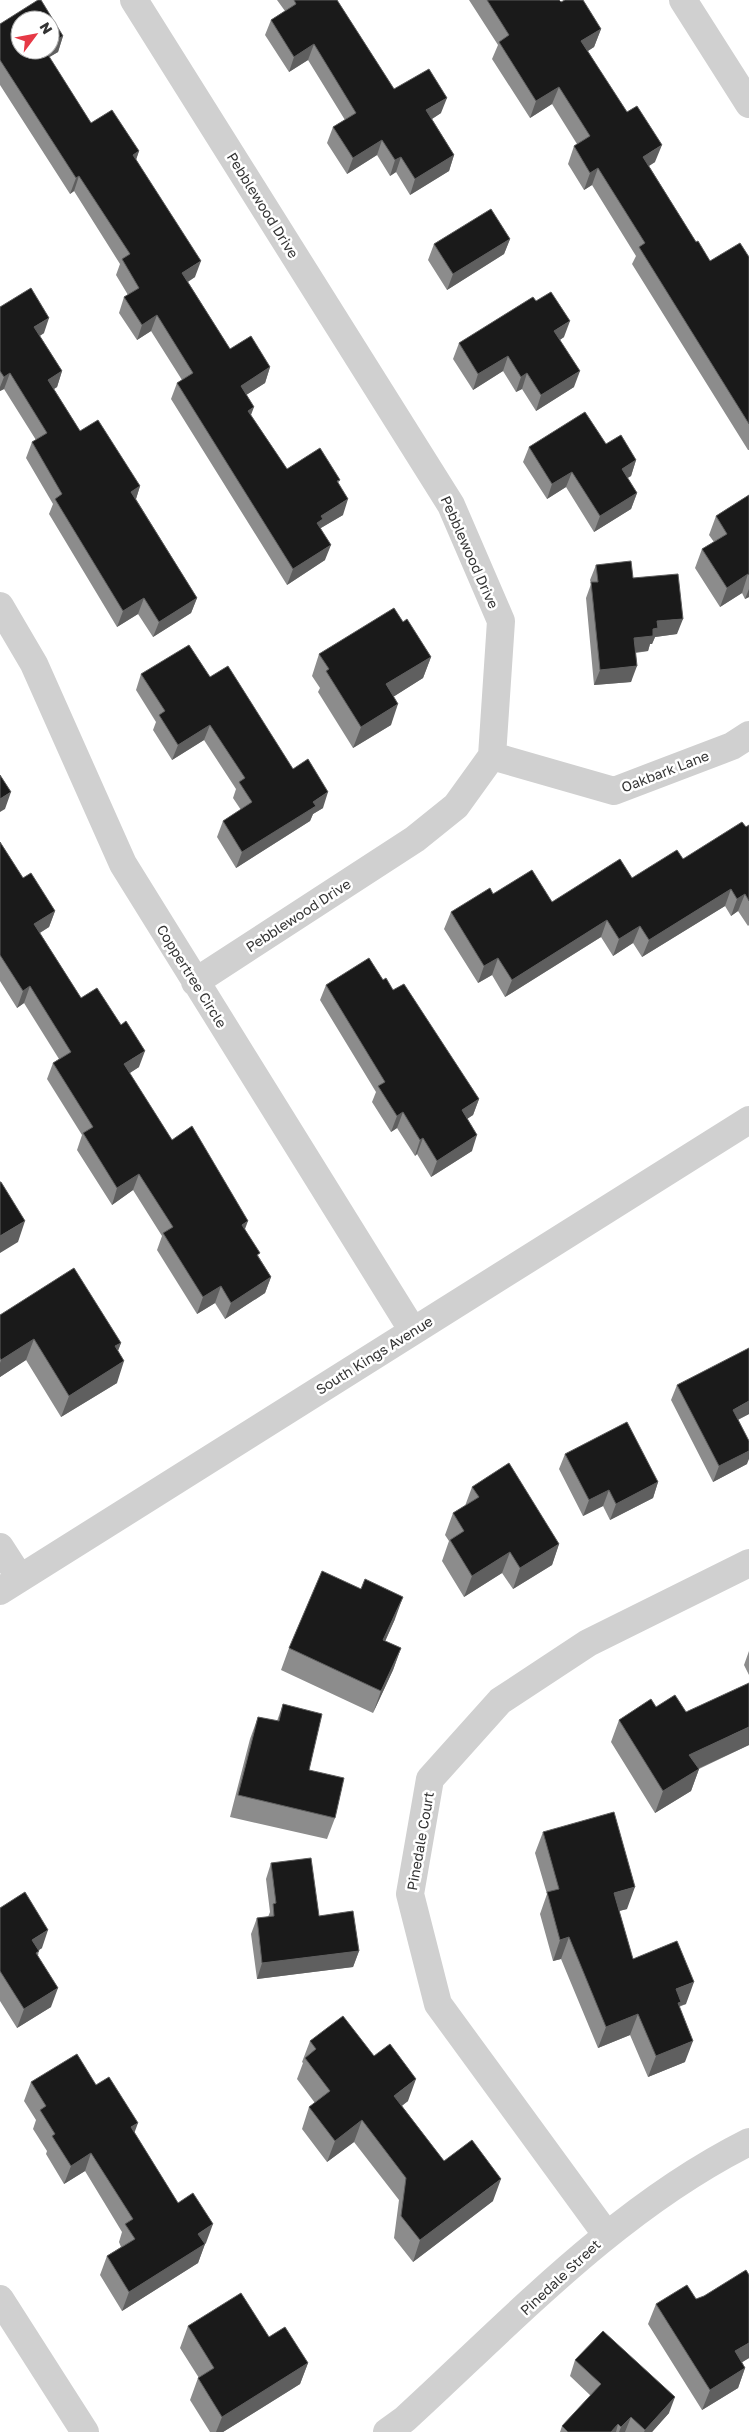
<svg xmlns="http://www.w3.org/2000/svg" width="749" height="2432" viewBox="0 0 749 2432" font-family="'Golos Text',sans-serif">
  <rect width="100%" height="100%" fill="#fff"/>
  <g fill="none" stroke-linecap="round" stroke-linejoin="round">
    <!-- minor -->
    <path stroke="#d0d0d0" stroke-width="28" d="M134 0 451 505 501 621 492 756 456 806 415 839 195 982
      M683 0 749 104
      M0 606 34 664 123 864 413 1331
      M492 756 614 791 732 746 749 735
      M0 1547 20 1578
      M0 1591 749 1120
      M606 2234 438 2004 410 1894 430 1779 500 1701 588 1643 749 1563
      M0 2299 85 2432
      M387 2432 405 2419C513 2320 617 2208 749 2142"/>
  </g>
  <!-- wall -->
  <path fill="#8c8c8c" d="M277 0H337L394 89 441 113 432 119 454 155 449 171 410 195 396 172 390 176 377 155 347 174 327 143 333 127 345 120 308 60 289 72 265 35 271 20 285 11Z
    M469 0H559L561 2 601 29 594 47 588 51 655 162 649 166 696 242 710 261 749 257V450H748L632 264 636 256 592 185 584 190 568 164 574 146 577 144 552 104 530 118 492 59 498 45Z
    M0 24 63 36 58 52 49 57 91 123 139 151 136 159 195 277 188 282 230 349 270 367 265 383 246 395 251 415 287 469 340 480 338 483 343 515 321 528 325 560 287 585 171 399 177 383 182 380 151 331 137 340 119 313 124 297 128 295 116 275 120 264 74 191 70 194 0 85Z
    M510 239 504 254 447 290 428 260 434 244Z
    M536 301 564 337 560 340 574 387 536 411 522 389 516 392 503 371 473 390 453 359 459 343Z
    M0 307 44 333 40 336 62 371 57 387 54 389 80 431 140 486 136 499 197 598 191 613 153 637 138 614 117 627 49 514 53 504 26 458 32 442 36 440 4 389 0 391Z
    M606 444 636 460 631 476 627 478 637 493 631 509 594 532 566 487 547 499 523 462 529 447Z
    M749 495V597L745 599 742 593 720 607 695 568 702 549 714 542 709 535 716 516Z
    M596 565 633 578 677 634 655 637 652 644H650L648 651 636 653 631 682 594 685 586 598 591 584 590 580Z
    M403 622 431 657 423 678 394 696 391 725 353 748 318 692 320 688 312 676 319 654Z
    M141 674 210 677 293 769 323 808 313 814 310 821 236 868 217 837 223 821 241 810 233 798 236 789 204 740 172 760 153 730 156 722 136 690Z
    M749 825V925L748 926 738 911 731 916 725 906 642 957 633 943 613 956 601 937 505 997 492 975 478 983 444 929 451 912 493 894 552 902 632 878 683 859Z
    M0 842 23 878 55 911 49 927 40 933 81 998 139 1067 129 1073 172 1140 245 1229 259 1257 271 1277 265 1293 225 1319 215 1303 197 1314 157 1250 162 1236 133 1190 112 1205 77 1150 82 1135 47 1079 53 1063 59 1059 24 1003 17 1008 0 981Z
    M383 980 393 990 479 1099 473 1115 467 1119 472 1151 431 1177 417 1154 415 1156 397 1128 391 1132 372 1102 376 1092 320 1000 326 985Z
    M0 1315 121 1343 118 1350 117 1383 61 1417 26 1360 0 1377Z
    M677 1385 749 1414 738 1420 747 1464 713 1482 671 1400Z
    M565 1454 658 1482 653 1498 610 1520 603 1506 583 1516 559 1469Z
    M472 1487 559 1544 552 1565 513 1589 502 1573 464 1597 442 1561 449 1541 445 1535 453 1513 465 1506Z
    M395 1619 385 1641 401 1648 393 1670 373 1713 281 1670 289 1648Z
    M749 1651V1675L744 1665Z
    M283 1704 309 1770 335 1818 327 1839 230 1817 250 1739 258 1717 277 1721Z
    M656 1707 686 1712 749 1745 699 1769 691 1791 655 1813 611 1742 619 1720Z
    M543 1832 627 1909 619 1911 633 1959 686 2004 679 2007 685 2062 648 2077 630 2035 598 2048 561 1959 553 1961 540 1914 547 1894 535 1853Z
    M271 1863 319 1916 359 1951 353 1967 257 1979 251 1934 257 1918 268 1917 270 1912 266 1879Z
    M0 1908 42 1948 39 1950 38 1956 51 2007 17 2028 0 2001Z
    M310 2041 408 2101 402 2106 444 2161 493 2201 413 2262 394 2238 399 2200 354 2142 327 2162 302 2129 309 2107 315 2103 297 2079 303 2063 302 2062Z
    M31 2082 96 2085 134 2132 178 2203 206 2243 205 2244 198 2263 122 2311 100 2275 107 2256 121 2247 119 2242 122 2232 85 2171 64 2184 46 2154 47 2151 33 2129 36 2120 24 2101Z
    M696 2299 749 2358 742 2362 745 2368 738 2388 702 2410 648 2324 656 2304Z
    M188 2326 269 2337 308 2363 300 2384 223 2432H210L190 2400 198 2378H199L180 2348Z
    M575 2360 669 2413 652 2432H560L562 2426 591 2396 570 2376Z"/>
  <!-- shaded-wall -->
  <path fill="#5f5f5f" d="M601 29 594 47 575 59 581 41Z
    M63 36 58 52 38 64 43 50H50V44Z
    M314 44 308 60 289 72 294 57Z
    M559 87 552 104 530 118 536 101Z
    M447 98 441 113 421 126 426 110Z
    M382 140 377 155 347 174 353 158Z
    M662 145 655 162 636 174 643 157Z
    M139 151 134 166 133 155Z
    M454 155 449 171 410 195 415 179Z
    M401 157 396 172 390 176 395 160Z
    M598 168 592 185 584 190 590 173Z
    M79 176 74 191 70 194 76 178Z
    M510 239 504 254 447 290 453 274Z
    M201 261 195 277 176 289 182 273Z
    M157 315 151 331 137 340 142 325Z
    M49 318 44 333 28 343 34 327Z
    M570 321 564 337 549 347 554 331Z
    M508 356 503 371 473 390 478 374Z
    M270 367 265 383 235 402 241 386Z
    M62 371 57 387 43 396 48 380Z
    M580 371 574 387 536 411 541 395Z
    M10 373 4 389 0 391V387L4 377Z
    M527 373 522 389 516 392 521 377Z
    M254 407 248 423V411Z
    M636 460 631 476 616 485 622 469Z
    M572 472 566 487 547 499 552 484Z
    M140 486 135 502 131 492Z
    M637 493 631 509 594 532 600 516Z
    M348 499 343 515 319 529 317 523 321 516Z
    M331 545 325 560 287 585 293 569Z
    M748 574 742 593 720 607 727 588Z
    M749 589V597L745 599Z
    M144 598 138 614 117 627 123 611Z
    M197 598 191 613 153 637 159 622Z
    M683 619 677 634 655 637 652 644H650L648 651 628 653 634 638 653 629 657 621Z
    M431 657 423 678 379 706 386 684Z
    M637 666 631 682 594 685 600 670Z
    M398 704 391 725 353 748 361 727Z
    M210 725 204 740 172 760 178 745Z
    M11 792 5 809 0 812V799Z
    M328 792 323 808 313 814 310 821 236 868 242 852 313 802Z
    M731 889 725 906 642 957 649 940Z
    M745 894 738 911 731 916 737 899Z
    M55 911 49 927 28 940 34 924Z
    M607 920 601 937 505 997 512 980Z
    M640 926 633 943 613 956 619 939Z
    M498 958 492 975 478 983 484 966Z
    M30 986 24 1003 17 1008 23 991Z
    M145 1051 139 1067 118 1081 124 1064Z
    M479 1099 473 1115 456 1126 462 1110Z
    M403 1112 397 1128 391 1132 397 1116Z
    M477 1135 472 1151 431 1177 437 1161Z
    M423 1138 417 1154 415 1156 420 1140Z
    M139 1174 133 1190 112 1205 117 1188Z
    M25 1221 18 1242 0 1253V1236Z
    M248 1221 242 1237V1225Z
    M271 1277 265 1293 225 1319 231 1303Z
    M221 1286 215 1303 197 1314 203 1297Z
    M34 1339 26 1360 0 1377V1363L1 1360Z
    M121 1343 113 1364 115 1346Z
    M124 1361 117 1383 61 1417 69 1396Z
    M749 1401V1414L727 1425 733 1410Z
    M749 1451V1459L747 1464 713 1482 719 1466Z
    M658 1482 653 1498 610 1520 616 1504Z
    M609 1490 603 1506 583 1516 589 1500Z
    M559 1544 552 1565 513 1589 520 1568Z
    M510 1552 502 1573 464 1597 472 1576Z
    M403 1597 395 1619 376 1662 383 1640Z
    M401 1648 393 1670 373 1713 381 1691Z
    M749 1727V1745L682 1776 689 1755Z
    M699 1769 691 1791 655 1813 663 1791Z
    M635 1887 627 1909 607 1914 614 1893Z
    M48 1930 42 1948 25 1959 32 1940Z
    M569 1937 561 1959 553 1961 560 1940Z
    M359 1951 353 1967 257 1979 262 1963Z
    M694 1982 686 2004 679 2006 673 2024 676 1989Z
    M58 1988 51 2007 17 2028 24 2009Z
    M638 2014 630 2035 598 2048 606 2027Z
    M693 2041 685 2062 648 2077 656 2056Z
    M416 2079 408 2101 386 2117 394 2096Z
    M362 2120 354 2142 327 2162 335 2141Z
    M138 2123 131 2142V2127Z
    M91 2153 85 2171 64 2184 71 2166Z
    M501 2179 493 2201 413 2262 420 2240Z
    M213 2224 206 2243 192 2252 198 2234Z
    M205 2244 198 2263 122 2311 129 2292Z
    M749 2343V2358L728 2371 735 2351Z
    M308 2363 300 2384 223 2432H216L222 2417Z
    M745 2368 738 2388 702 2410 710 2390Z
    M675 2397 669 2413 652 2432H644L645 2430Z
    M631 2417 625 2432H619L621 2427Z
    M618 2424 616 2432H611Z"/>
  <!-- building -->
  <path fill="#1a1a1a" stroke="#5f5f5f" d="M38 0H41L63 36 50 44V20H20V50H45L91 123 112 110 139 151 133 155 201 261 182 273 230 349 251 336 270 367 241 386 254 407 248 411 287 469 320 448 340 480 337 481 348 499 321 516 323 519 317 523 331 545 293 569 177 383 193 373 157 315 142 325 124 297 139 288 122 259 130 254 79 176 76 178 0 60V24Z
    M294 0H337L394 89 429 69 447 98 426 110 454 155 415 179 401 157 395 160 382 140 353 158 333 127 356 113 314 44 294 57 271 20 296 4Z
    M487 0H559L561 2 565 0H583L601 29 581 41 627 112 637 106 662 145 643 157 696 242 698 241 710 261 740 243 749 257V424L639 247 645 243 598 168 590 173 574 146 590 136 559 87 536 101 499 42 509 35Z
    M491 209 510 239 453 274 434 244Z
    M31 288 49 318 34 327 62 371 48 380 80 431 98 420 140 486 131 492 197 598 159 622 144 598 123 611 55 499 62 494 32 442 47 433 10 373 4 377 0 371V307Z
    M551 292 570 321 554 331 580 371 541 395 527 373 521 377 508 356 478 374 459 343 533 297 536 301Z
    M585 412 606 444 621 435 636 460 622 469 637 493 600 516 572 472 552 484 529 447Z
    M749 495V575L748 574 727 588 702 549 727 534 716 516Z
    M631 561 633 578 678 574 683 619 657 621 658 628 653 629V636L634 638 637 666 600 670 591 582H598L596 565Z
    M394 608 403 622 407 619 431 657 386 684 398 704 361 727 326 671 329 669 319 654Z
    M189 645 210 677 228 666 293 769 308 759 328 792 313 802 316 806 242 852 223 821 252 802 239 782 245 778 210 725 178 745 159 715 165 711 141 674Z
    M0 775 11 792 0 799Z
    M742 822 746 827 749 825V901L745 894 737 899 731 889 649 940 640 926 619 939 607 920 512 980 498 958 484 966 451 912 490 888 493 894 532 870 552 902 620 859 632 878 677 850 683 859Z
    M0 842 23 878 31 873 55 911 34 924 81 998 97 988 121 1025 126 1021 145 1051 124 1064 172 1140 192 1126 248 1221 242 1225 260 1253 257 1255 271 1277 231 1303 221 1286 203 1297 163 1233 173 1227 139 1174 117 1188 83 1133 93 1127 53 1063 71 1052 30 986 23 991 0 955Z
    M369 958 383 980 386 978 393 990 404 984 479 1099 462 1110 477 1135 437 1161 423 1138 420 1140 403 1112 397 1116 378 1086 385 1082 326 985Z
    M0 1182H1L25 1221 0 1236Z
    M74 1268 121 1343 115 1346 124 1361 69 1396 34 1339 1 1360 0 1358V1315Z
    M749 1348V1401L733 1410 749 1441V1451L719 1466 677 1385Z
    M627 1422 658 1482 616 1504 609 1490 589 1500 565 1454Z
    M509 1463 559 1544 520 1568 510 1552 472 1576 450 1540 464 1531 453 1513 479 1497 472 1487Z
    M322 1571 361 1589 365 1579 403 1597 383 1640 401 1648 381 1691 289 1648Z
    M749 1683V1727L689 1755 699 1769 663 1791 619 1720 651 1699 656 1707 675 1695 686 1712Z
    M283 1704 322 1714 309 1770 344 1778 335 1818 238 1795 258 1717 279 1721Z
    M614 1812 635 1887 614 1893 633 1959 677 1941 694 1982 676 1989 681 2002 678 2003 693 2041 656 2056 638 2014 606 2027 569 1937 560 1940 547 1892 559 1889 543 1832Z
    M311 1858 319 1916 353 1911 359 1951 262 1963 257 1918 274 1916 273 1904 276 1903 271 1863Z
    M25 1892 48 1930 32 1940 39 1951 36 1953 58 1988 24 2009 0 1971V1908Z
    M343 2016 374 2056 390 2044 416 2079 394 2096 444 2161 472 2140 501 2179 420 2240 401 2216 406 2178 362 2120 335 2141 309 2107 330 2091 305 2058 316 2049 310 2041Z
    M77 2054 96 2085 109 2077 138 2123 131 2127 178 2203 193 2193 213 2224 198 2234 205 2244 129 2292 107 2256 135 2239 125 2224 133 2219 91 2153 71 2166 52 2136 55 2134 40 2110 46 2106 31 2082Z
    M746 2270 749 2275V2343L735 2351 745 2368 710 2390 656 2304 687 2285 696 2299 704 2296Z
    M241 2293 269 2337 285 2327 308 2363 222 2417 198 2378 214 2368 188 2326Z
    M603 2331 675 2397 645 2430 631 2417 621 2427 618 2424 611 2432H568L562 2426 601 2384 575 2360Z"/>
  <g text-anchor="middle" dominant-baseline="central" stroke-width="5" stroke-linejoin="round" paint-order="stroke">
    <!-- street labels -->
    <g font-size="14" fill="#333" stroke="#fff">
      <text transform="translate(263 205) rotate(58)">Pebblewood Drive</text>
      <text transform="translate(470 552) rotate(66)">Pebblewood Drive</text>
      <text transform="translate(665 771) rotate(-21)">Oakbark Lane</text>
      <text transform="translate(298 915) rotate(-33)">Pebblewood Drive</text>
      <text transform="translate(192 976) rotate(58)">Coppertree Circle</text>
      <text transform="translate(374 1355) rotate(-32)">South Kings Avenue</text>
      <text transform="translate(420 1841) rotate(-80)">Pinedale Court</text>
      <text transform="translate(560 2277) rotate(-43)">Pinedale Street</text>
    </g>
  </g>
  <!-- north arrow -->
  <g transform="translate(35 35) rotate(58)"><circle r="24" fill="#ffffff" stroke="#adadad"/>
  <path d="M0-4L9 19L0 12L-9 19Z" fill="#e63946"/>
  <text y="-8" font-size="14" font-weight="bold" text-anchor="middle" fill="#333333">N</text>
  </g>
</svg>
